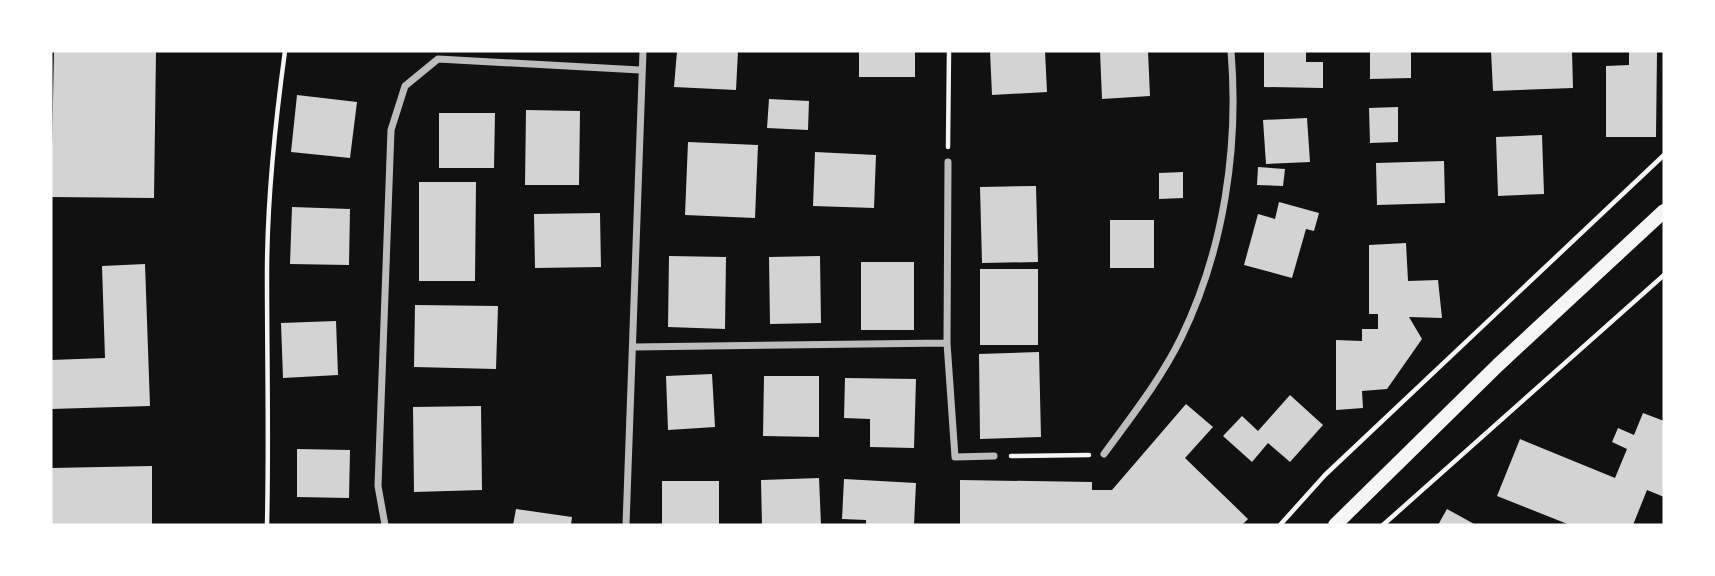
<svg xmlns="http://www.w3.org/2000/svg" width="1715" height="576" viewBox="0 0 1715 576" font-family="Roboto,sans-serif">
  <rect width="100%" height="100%" fill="#111"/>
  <!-- building -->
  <path fill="#d3d3d3" d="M54 51H156L154 198 51 197Z
    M677 51H738L736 90 674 87Z
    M859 51H915V77H859Z
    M990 51H1045L1047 92 992 95Z
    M1100 51H1148L1150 96 1102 99Z
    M1264 51H1306V62H1323V88L1264 87Z
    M1370 51H1411V78L1370 79Z
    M1491 51H1572L1573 88 1493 91Z
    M1629 51H1657L1656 137H1606V66L1629 65Z
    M297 95 357 102 350 158 291 152Z
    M769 99 809 101 808 130 767 128Z
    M1398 107V142L1370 143 1369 108Z
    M526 110 580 111 579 185H525Z
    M439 113H495L494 168H439Z
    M1307 118 1310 162 1266 164 1263 120Z
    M1542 135 1544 194 1498 196 1496 137Z
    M688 142 758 145 755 218 685 215Z
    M815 152 876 155 874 208 813 206Z
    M1444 161 1445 203 1377 205 1376 163Z
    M1258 167 1285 169 1283 186 1257 185Z
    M1183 172V198L1159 199V173Z
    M419 182H476L475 281H419Z
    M1036 186 1038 262 982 263 980 187Z
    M1279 202 1319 213 1314 231 1306 229 1292 278 1244 265 1258 214 1275 219Z
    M292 207 350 209 349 265 290 264Z
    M600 213 601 267 535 268 534 214Z
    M1110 220H1154V268H1110Z
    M1406 243 1408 281 1438 280 1442 318 1409 317 1422 339 1387 389 1362 391 1363 408 1336 410V340L1362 341V329H1378V314H1369V245Z
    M669 256 726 257 725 329 668 327Z
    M820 256 821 323 770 324 769 257Z
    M861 262H914V330H861Z
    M145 264 150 406 51 409V360L105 358 102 266Z
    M980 269H1038V345H980Z
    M415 305 498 306 496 369 414 367Z
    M336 321 338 375 283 378 281 323Z
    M1039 352 1041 437 980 439 979 354Z
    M712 374 715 427 668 430 666 376Z
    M764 376H819V437L763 436Z
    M845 378 916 379 914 448 870 447V419L844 418Z
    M1290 395 1323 425 1290 462 1268 443 1252 462 1223 436 1242 416 1258 431Z
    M1186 404 1213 427 1185 458 1248 519 1242 525H960V480L1092 482V490H1112Z
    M481 406 482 490 414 492 413 407Z
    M1643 413 1664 421V497L1647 490 1633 525H1570L1497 496 1520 439 1615 478 1627 449 1612 442 1618 428 1634 435Z
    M297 449 350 450 349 498 297 497Z
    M152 466V525H51V468Z
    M819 478 821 525H762L761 480Z
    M844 479 916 483 914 525H866V520L842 519Z
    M662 481H719V525H662Z
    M516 509 572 517 571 525H513Z
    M1447 509 1476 525H1438Z"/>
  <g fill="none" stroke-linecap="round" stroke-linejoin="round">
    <!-- path -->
    <path stroke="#f5f5f5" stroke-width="4.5" d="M948 147 949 51
      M1011 456 1089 455
      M267 525C269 441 267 358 267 274 267 200 275 124 285 51
      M1280 525 1325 475 1664 155
      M1383 525 1664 275"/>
    <!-- minor -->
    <path stroke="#bcbcbc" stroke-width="7" d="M948 162 947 343 955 457 994 456
      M634 347 947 343
      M1104 454C1131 417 1161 379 1181 338 1224 250 1239 147 1231 51
      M385 525 378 486 391 130 405 86 438 59 640 70
      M626 525 643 51"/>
    <!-- secondary -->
    <path stroke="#f5f5f5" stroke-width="14" d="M1335 525 1498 365 1664 211"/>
  </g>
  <!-- border -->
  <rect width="1715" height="576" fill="none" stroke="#ffffff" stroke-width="105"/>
</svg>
